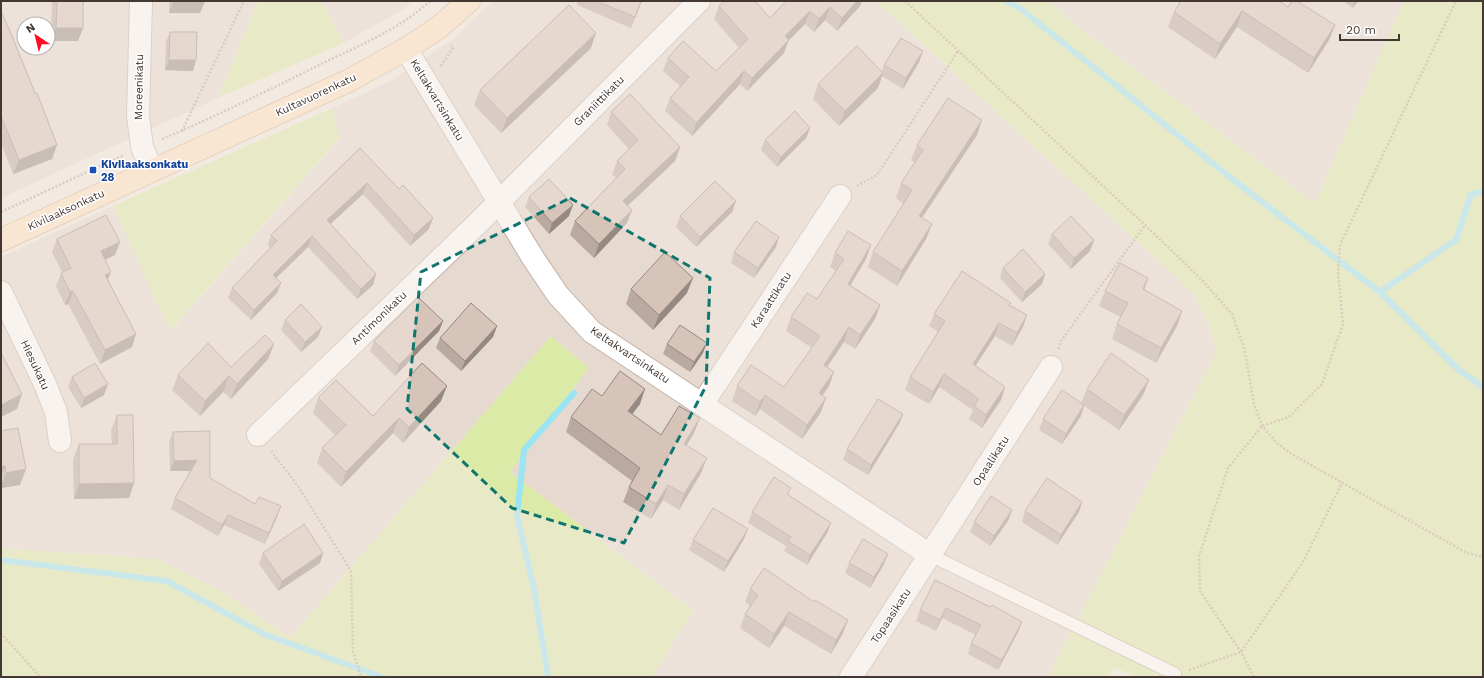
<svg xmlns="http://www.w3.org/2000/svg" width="1484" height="678" viewBox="0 0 1484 678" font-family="'Work Sans',sans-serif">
  <rect width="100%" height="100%" fill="#f2e9e1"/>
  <!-- residential -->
  <path fill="#e6d9cf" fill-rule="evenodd" d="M1 1H258L218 98 1 198ZM24 24H48V48H24Z
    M320 1H413L404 9 343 43 324 5Z
    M493 1H876L1192 292 1210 325 1216 353 1048 677H652L693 610 510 472 589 368 551 336 290 638 226 594 158 559 1 548V257L113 206 171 331 340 138 332 108 391 81 453 39Z
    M1048 1H1404L1315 203 1085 32Z"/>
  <!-- green -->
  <path fill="#dceaa7" d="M258 1H320L324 5 343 43 218 98Z
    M876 1H1048L1085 32 1315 203 1404 1H1483V677H1135L1114 667 1109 677H1048L1216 353 1210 325 1192 292Z
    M332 108 340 137 170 331 113 206Z
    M551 336 589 368 510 472 693 610 652 677H1V548L158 559 226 594 290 638Z"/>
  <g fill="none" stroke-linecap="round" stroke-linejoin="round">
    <!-- stream -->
    <path stroke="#99e5f4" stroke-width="6" d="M1006 1 1021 9 1236 182 1380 292 1459 370 1483 387
      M1380 292 1456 240 1471 194 1483 192
      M1 560 167 581 266 635 382 677
      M548 677 534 589 517 516 524 450 574 393"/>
    <!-- lane casing -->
    <g stroke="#c1b1a7" stroke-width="14">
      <path id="lane" d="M930 555 1175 674"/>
    </g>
    <!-- street casing -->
    <g stroke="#c1b1a7" stroke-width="24">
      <path id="street" d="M141 1 138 116 142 147 152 170
        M406 49 533 258 558 295 592 332 930 555
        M1 292 45 384 56 412 60 441
        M703 403 840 196
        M258 435 476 225 699 1
        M851 677 1051 367"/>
    </g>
    <!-- secondary casing -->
    <g stroke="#d9b490" stroke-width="24">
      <path id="secondary" d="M1 240 348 81 406 49 438 28 469 1"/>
    </g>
    <!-- path -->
    <path stroke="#c0a694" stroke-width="2.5" stroke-dasharray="2 2" stroke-linecap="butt" d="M905 1 1145 225 1203 281 1232 314 1244 347 1254 404 1262 426 1278 444 1293 455 1465 552 1483 557
      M441 66 453 48 451 45
      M182 131 244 1
      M162 139C217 116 271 89 325 62 361 45 401 28 430 1
      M857 186 877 175 958 51
      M1 212 124 155
      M1058 349 1061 341 1145 225
      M271 451 298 486 351 571 353 651 361 677
      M1 633 40 677
      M1189 670 1241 652 1303 562 1343 481
      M1254 677 1241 652 1200 591 1199 556 1228 468 1262 426 1289 417 1322 384 1343 324 1338 272 1340 245 1456 1"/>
    <!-- lane -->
    <use href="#lane" stroke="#fff" stroke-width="12"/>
    <!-- street -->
    <use href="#street" stroke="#fff" stroke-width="22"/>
    <!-- secondary -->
    <use href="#secondary" stroke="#ffe0bf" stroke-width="22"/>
  </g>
  <!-- wall -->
  <path fill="#b9a99f" d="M52 1H85L83 6V28L78 41H51Z
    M169 1H205L200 13H169Z
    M578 1H642L631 28 577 5Z
    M786 1H862L860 6 837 31 825 20 814 32 805 24 788 41 784 53 747 91 740 84 692 136 665 111 670 98 680 86 663 71 668 58 716 71 739 48 714 19 719 6 770 18Z
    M1343 1H1358L1353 8Z
    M1288 7 1335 25 1329 40 1308 73 1237 27 1215 59 1168 27 1174 12Z
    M1 12 52 159 13 174 1 143Z
    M170 32 196 60 193 71 165 70 166 42Z
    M591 48 501 133 474 105 480 90Z
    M923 51 919 62 903 89 882 76 878 88 839 126 813 99 818 84 882 71 884 65Z
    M611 112 680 147 675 161 627 206V223L594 258 570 235 575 221 616 178 612 174 617 161 629 149 607 125Z
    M810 128 806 138 777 167 761 150 765 140Z
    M977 135 922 218 932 224 926 239 897 286 868 267 873 252 904 204 896 198 901 183 915 163 911 160 917 145Z
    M360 148 429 229 410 246 363 194 330 224 376 274 373 285 357 299 308 247 276 278 277 293 251 320 228 298 232 288 270 248 268 245 271 235Z
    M529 197 569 216 549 234 525 207Z
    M736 201 732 212 696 247 676 227 680 216Z
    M1052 234 1094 240 1090 251 1071 269 1048 244Z
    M57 239 115 255 105 260 108 280 136 334 132 347 100 364 68 304 65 305 56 286 61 273 62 272 52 252Z
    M776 247 754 278 731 263 734 252Z
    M835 253 866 259 850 285 880 305 875 319 855 349 844 342 827 367 829 386 822 396 821 412 802 439 760 409 755 416 732 401 737 386 784 387 812 348 786 331 791 317 817 299 836 271 830 267Z
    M1003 268 1045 274 1042 284 1022 302 1000 278Z
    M1148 278 1144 290 1182 311 1177 326 1156 363 1112 339 1117 324 1121 317 1099 306 1105 291Z
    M631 289 687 293 653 330 626 304Z
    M1010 305 1023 327 1012 346 995 336 975 366 1005 387 1001 400 982 428 969 419 973 410 939 387 929 404 905 390 910 377 938 332 929 326 934 314Z
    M285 320 322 327 318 337 301 352 281 330Z
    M443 321 439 331 395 376 370 351 374 341Z
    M497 326 493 337 461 371 436 348 440 338Z
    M274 344 268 359 231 399 223 392 200 416 172 390 178 375 231 367Z
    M667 344 703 353 690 372 663 354Z
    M72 377 108 384 104 395 81 408 68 387Z
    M1149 380 1143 395 1119 430 1084 406 1081 416 1062 444 1039 430 1043 419 1081 403 1087 389Z
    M602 396 640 404 632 414 661 435 694 433 686 446 701 473 679 510 663 500 651 519 623 502 629 487 632 481 566 432 571 417Z
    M318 398 373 416 441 401 403 443 393 433 341 487 317 463 322 448 335 435 313 413Z
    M903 414 899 424 868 475 843 460 847 449Z
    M117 415 129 498 74 499 73 459 79 444H112L111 430Z
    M1 431 20 485 1 488Z
    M173 432 210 478 277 517 265 544 224 525 218 536 171 509 175 498 191 471H170L169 442Z
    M788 495 831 523 827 533 807 565 784 551 786 546 748 523 752 512Z
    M1082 502 1079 512 1057 545 1022 522 1025 511Z
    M1012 510 1008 521 990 546 970 532 974 522Z
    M748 529 744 539 724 572 689 550 693 540Z
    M263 553H323L320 563 278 591 259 564Z
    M849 563 884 564 870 588 845 573Z
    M935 580 990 607 1022 622 1018 632 998 670 968 654 971 643 976 635 942 618 936 631 916 621 920 610Z
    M750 589 814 602 848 620 843 633 831 654 784 626 769 648 740 628 745 614 750 606 745 602Z"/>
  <!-- shaded-wall -->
  <path fill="#968982" d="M173 1H205L200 13H169Z
    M857 1H862L860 6 837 31 842 18Z
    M1355 1H1358L1353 8Z
    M830 7 825 20 814 32 819 19Z
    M810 11 805 24 788 41 784 53 747 91 752 78 785 36Z
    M1242 11 1237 27 1215 59 1220 44Z
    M1335 25 1329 40 1308 73 1314 58Z
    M56 28H83L78 41H51Z
    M596 33 591 48 501 133 507 118Z
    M923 51 919 62 903 89 906 78Z
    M169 60H196L193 71 165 70Z
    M744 71 740 84 692 136 696 123Z
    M883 73 878 88 839 126 845 111Z
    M982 120 977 135 913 231 919 216Z
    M810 128 806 138 777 167 781 157Z
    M57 145 52 159 13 174 19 160Z
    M680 147 675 161 618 215 623 201Z
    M367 183 363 194 323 231 327 220Z
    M736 201 732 212 696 247 700 237Z
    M573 205 569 216 549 234 552 223Z
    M632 210 627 223 594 258 599 244Z
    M433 218 429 229 410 246 414 235Z
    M932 224 926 239 897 286 902 271Z
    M312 236 308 247 269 285 273 275Z
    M779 237 776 247 754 278 758 268Z
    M1094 240 1090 251 1071 269 1074 258Z
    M120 242 115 255 96 264 101 251Z
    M871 245 866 259 843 298 848 284Z
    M111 272 106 285 105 275Z
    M376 274 373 285 357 299 361 289Z
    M1045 274 1042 284 1022 302 1025 292Z
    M693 278 687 293 653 330 659 315Z
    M1148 278 1143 294V289Z
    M281 283 277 293 251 320 254 310Z
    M73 291 68 304 65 305 70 292Z
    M880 305 875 319 855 349 860 335Z
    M1182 311 1177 326 1156 363 1161 348Z
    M1027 315 1023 327 1012 346 1017 333Z
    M443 321 439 331 395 376 399 365Z
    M999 323 995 336 968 377 973 364Z
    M497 326 493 337 461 371 465 361Z
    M322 327 318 337 301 352 305 342Z
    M849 327 844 342 819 379 824 365Z
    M136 334 132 347 100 364 105 350Z
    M707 343 703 353 690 372 694 362Z
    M274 344 268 359 231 399 237 384Z
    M834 372 829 386 814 408 819 393Z
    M944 374 939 387 929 404 933 392Z
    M229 376 223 392 200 416 205 401Z
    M1149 380 1143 395 1119 430 1124 415Z
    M108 384 104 395 81 408 84 398Z
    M447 386 441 401 403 443 409 427Z
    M1005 387 1001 400 982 428 986 415Z
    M645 389 640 404 623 426 628 411Z
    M22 394 17 409 1 417V405Z
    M765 395 760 409 755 416 760 402Z
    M826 398 821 412 802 439 807 425Z
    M1084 405 1081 416 1062 444 1066 434Z
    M903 414 899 424 868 475 871 465Z
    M399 418 393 433 341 487 346 472Z
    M700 418 694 433 678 459 684 444Z
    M707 458 701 473 679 510 684 494Z
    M197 460 193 471H170L174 461Z
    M5 466 1 476V467Z
    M26 469 20 485 1 488V486L6 473Z
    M134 483 129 498 74 499 79 484Z
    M668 485 663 500 651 519 656 504Z
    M1082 502 1079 512 1057 545 1061 535Z
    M281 506 277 517 265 544 269 533Z
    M1012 510 1008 521 990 546 994 536Z
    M228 515 224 525 218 536 222 525Z
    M831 523 827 533 807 565 810 555Z
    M748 529 744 539 724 572 728 561Z
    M323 553 320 563 278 591 282 581Z
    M888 554 884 564 870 588 874 577Z
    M946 608 942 618 936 631 940 620Z
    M789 612 784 626 769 648 774 634Z
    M848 620 843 633 831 654 836 640Z
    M1022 622 1018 632 998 670 1002 660Z"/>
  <!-- building -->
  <path fill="#d7c4b9" stroke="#968982" d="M57 1H83V28H56Z
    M596 1H641L635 17Z
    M725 1H755L770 18 786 1H857L842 18 830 7 819 19 810 11 785 36 789 40 752 78 744 71 696 123 670 98 689 77 668 58 683 41 716 71 748 39 719 6Z
    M1181 1H1279L1288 7 1292 1H1297L1335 25 1314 58 1242 11 1220 44 1174 12Z
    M569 5 596 33 507 118 480 90Z
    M1 12 10 31 35 93H37L57 145 19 160 1 116Z
    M170 32H197L196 60H169Z
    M901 38 923 51 906 78 884 65Z
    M857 46 883 73 845 111 818 84Z
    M630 94 680 147 623 201 632 210 599 244 575 221 625 169 617 161 638 140 611 112Z
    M948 98 982 120 919 216 932 224 902 271 873 252 912 190 901 183 923 150 917 145Z
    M795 111 810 128 781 157 765 140Z
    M360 148 399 189 403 185 433 218 414 235 367 183 327 220 376 274 361 289 312 236 273 275 281 283 254 310 232 288 277 241 271 235Z
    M549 179 573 205 552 223 529 197Z
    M715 181 736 201 700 237 680 216Z
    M106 215 120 242 101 251 111 272 105 275 136 334 105 350 73 291 70 292 61 273 71 268 57 239Z
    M1071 216 1094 240 1074 258 1052 234Z
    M756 221 779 237 758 268 734 252Z
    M848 231 871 245 848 284 880 305 860 335 849 327 824 365 834 372 819 393 826 398 807 425 765 395 760 402 737 386 751 365 784 387 820 336 791 317 807 293 817 299 844 259 835 253Z
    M1023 249 1045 274 1025 292 1003 268Z
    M665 252 693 278 659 315 631 289Z
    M1120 263 1148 278 1143 289 1182 311 1161 348 1117 324 1128 303 1105 291Z
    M962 271 1011 303 1009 305 1027 315 1017 333 999 323 973 364 1005 387 986 415 974 406 979 399 944 374 933 392 910 377 945 321 934 314Z
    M418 297 443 321 399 365 374 341Z
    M471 303 497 326 465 361 440 338Z
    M301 304 322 327 305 342 285 320Z
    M680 325 707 343 694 362 667 344Z
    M265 335 274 344 237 384 229 376 205 401 178 375 208 343 231 367Z
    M1 353 22 394 1 405Z
    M1111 353 1149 380 1124 415 1087 389Z
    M95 363 108 384 84 398 72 377Z
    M422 363 447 386 409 427 399 418 346 472 322 448 346 425 318 398 336 380 373 416Z
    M620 371 645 389 628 411 661 435 679 406 700 418 684 444 707 458 684 494 668 485 656 504 629 487 640 468 571 417 592 389 602 396Z
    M1062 390 1084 405 1066 434 1043 419Z
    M878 399 903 414 871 465 847 449Z
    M117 415H133L134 483 79 484V444H117Z
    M18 428 26 469 6 473 5 466 1 467V431Z
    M210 431V478L255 504 259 497 281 506 269 533 228 515 222 525 175 498 197 460 174 461 173 432Z
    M774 477 791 488 787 494 831 523 810 555 788 541 791 537 752 512Z
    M1047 478 1082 502 1061 535 1025 511Z
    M991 496 1012 510 994 536 974 522Z
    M713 508 748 529 728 561 693 540Z
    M304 524 323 553 282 581 263 553Z
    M863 539 888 554 874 577 849 563Z
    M764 568 814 602 815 600 848 620 836 640 789 612 774 634 745 614 758 595 750 589Z
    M935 580 990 607 992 605 1022 622 1002 660 971 643 981 625 946 608 940 620 920 610Z"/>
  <!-- marked area -->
  <path d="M0 0H1484V678H0ZM570 198 710 278 706 386 624 543 512 508 407 409 421 272Z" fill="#f2e9e1" fill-opacity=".55" fill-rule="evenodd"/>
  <path fill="none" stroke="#0f766e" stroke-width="3" stroke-dasharray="8 5" stroke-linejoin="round" d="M570 198 710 278 706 386 624 543 512 508 407 409 421 272Z"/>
  <!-- markers -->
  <rect fill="#1a4fb4" stroke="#fff" stroke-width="1.5" x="89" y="166" width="8" height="8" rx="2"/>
  <g text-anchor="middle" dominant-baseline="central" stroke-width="3" stroke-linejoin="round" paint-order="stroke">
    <!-- street labels -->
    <g font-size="11" fill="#443832" stroke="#fff">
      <text transform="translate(139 87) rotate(-89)">Moreenikatu</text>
      <text transform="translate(316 95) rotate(-25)">Kultavuorenkatu</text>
      <text transform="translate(437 100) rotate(59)">Keltakvartsinkatu</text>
      <text transform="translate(599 101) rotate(-45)">Graniittikatu</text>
      <text transform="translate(66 210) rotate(-25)">Kivilaaksonkatu</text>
      <text transform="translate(771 300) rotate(-57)">Karaattikatu</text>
      <text transform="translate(379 318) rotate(-44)">Antimonikatu</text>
      <text transform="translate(630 355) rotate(34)">Keltakvartsinkatu</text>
      <text transform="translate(35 365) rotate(65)">Hiesukatu</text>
      <text transform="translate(991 461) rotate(-57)">Opaalikatu</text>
      <text transform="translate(891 616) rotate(-57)">Topaasikatu</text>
    </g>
    <!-- transit labels -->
    <g font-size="11" font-weight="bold" fill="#164399" stroke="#fff" text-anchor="start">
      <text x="101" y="164">Kivilaaksonkatu<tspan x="101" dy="13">28</tspan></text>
    </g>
  </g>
  <!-- border -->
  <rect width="1484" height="678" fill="none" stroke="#443832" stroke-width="4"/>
  <!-- north arrow -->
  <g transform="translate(36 36) rotate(325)"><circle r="19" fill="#ffffff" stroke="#b4afad"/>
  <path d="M0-3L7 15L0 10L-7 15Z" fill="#ff0c22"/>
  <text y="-6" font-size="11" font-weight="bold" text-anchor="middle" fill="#443832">N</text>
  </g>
  <!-- scale -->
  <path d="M1340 34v6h59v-6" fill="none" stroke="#443832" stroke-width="2"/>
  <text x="1346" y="34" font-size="12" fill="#443832" stroke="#ffffff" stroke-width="3" paint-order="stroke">20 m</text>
</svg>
